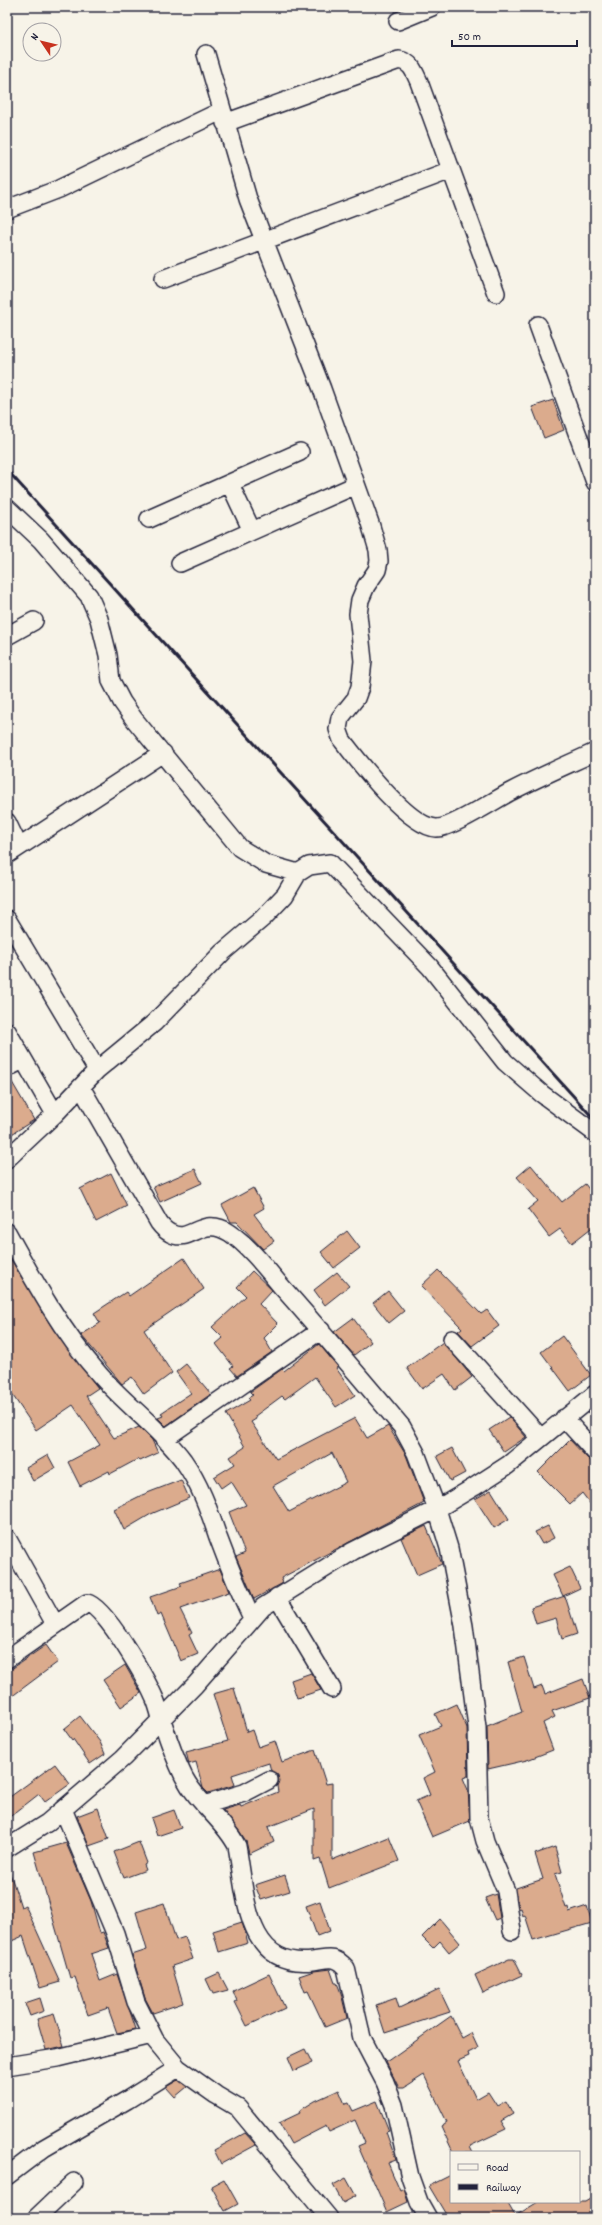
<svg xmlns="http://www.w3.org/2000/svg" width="602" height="2225" viewBox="0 0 602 2225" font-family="Dekko,sans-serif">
  <rect width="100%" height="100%" fill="#f7f3e8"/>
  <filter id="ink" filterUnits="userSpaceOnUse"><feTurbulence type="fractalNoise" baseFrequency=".025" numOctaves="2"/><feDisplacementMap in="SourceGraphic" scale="8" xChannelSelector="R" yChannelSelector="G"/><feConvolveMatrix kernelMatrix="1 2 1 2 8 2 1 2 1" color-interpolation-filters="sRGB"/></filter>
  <g filter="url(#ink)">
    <!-- building -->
    <path fill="#dbab8d" stroke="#22223b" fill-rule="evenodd" d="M553 400 564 430 544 438 532 407Z
      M9 1077 34 1120 7 1137V1078Z
      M531 1165 562 1202 585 1184 595 1197V1225L572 1243 560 1229 549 1237 528 1209 538 1201 517 1177Z
      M195 1169 202 1183 160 1202 153 1187Z
      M111 1173 127 1206 96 1222 80 1189Z
      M253 1188 264 1208 254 1214 274 1241 263 1249 237 1222H231L222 1205Z
      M347 1231 360 1248 334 1268 321 1252Z
      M7 1253 53 1329 98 1388 86 1396 114 1438 139 1427 152 1440 158 1453 140 1461 138 1459 110 1474 109 1471 80 1486 68 1462 100 1445 73 1405 36 1430 7 1387Z
      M184 1258 204 1289 144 1330 172 1373 144 1394 132 1377 122 1384 81 1335 100 1323 94 1313 126 1292 129 1296Z
      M438 1270 481 1314 487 1310 499 1326 472 1346 458 1331 462 1328 421 1286Z
      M252 1271 272 1290 259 1304 278 1324 264 1338 272 1352 237 1376 230 1368 233 1366 216 1344 223 1338 212 1327 246 1296 237 1287Z
      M337 1272 349 1286 325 1305 314 1290Z
      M388 1291 404 1311 389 1323 373 1303Z
      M353 1318 371 1342 354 1355 334 1332Z
      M562 1336 591 1375 570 1391 541 1352Z
      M443 1342 472 1377 455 1390 444 1374 422 1389 407 1368Z
      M319 1344 338 1367 336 1368 355 1395 336 1407 315 1377 285 1399 282 1396 255 1416 256 1419 251 1422 276 1459 355 1418 367 1438 388 1426 406 1455 424 1503 281 1578 283 1583 254 1599 236 1557 245 1553 229 1512 246 1505 231 1481 221 1488 214 1477 235 1464 230 1457 245 1447 226 1414 250 1400 248 1398 253 1395 250 1392 282 1369 284 1371ZM332 1453 346 1482 289 1512 273 1486Z
      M186 1364 211 1394 166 1426 158 1418 163 1416 161 1413 191 1393 176 1372Z
      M509 1417 526 1437 504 1452 489 1430Z
      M570 1440 588 1459 595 1463V1510L582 1493 570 1504 538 1472Z
      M452 1448 465 1473 450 1481 437 1456Z
      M48 1455 55 1468 33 1481 26 1468Z
      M181 1480 189 1498 151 1514 124 1530 114 1509 142 1495Z
      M491 1490 509 1519 494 1528 475 1499Z
      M426 1526 442 1564 417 1575 401 1538Z
      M548 1526 554 1538 542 1544 535 1532Z
      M570 1567 580 1588 563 1596 553 1575Z
      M220 1569 229 1592 180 1609 192 1633 189 1635 198 1654 181 1661 161 1614 157 1616 150 1597 182 1586 180 1583Z
      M565 1596 577 1634 562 1639 556 1618 536 1624 531 1607Z
      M46 1645 58 1662 7 1700V1672Z
      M524 1657 534 1689 542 1686 545 1694 583 1679 590 1698 552 1711 555 1717 543 1723 553 1750 527 1760 488 1769 487 1726 522 1712 508 1662Z
      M125 1665 141 1693 121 1707 103 1680Z
      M311 1673 321 1690 297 1698 291 1680Z
      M234 1688 247 1732 252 1730 258 1747 275 1741 282 1762 315 1750 326 1784 332 1783V1860L389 1837 399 1861 329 1888 320 1859 314 1861V1809L268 1827 274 1842 249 1854 246 1841 240 1832 223 1810 240 1805 241 1807 278 1792 277 1786 279 1781 278 1775 271 1771 269 1763 232 1775 235 1785 208 1793 203 1788 196 1762 189 1764 186 1752 228 1741 213 1694Z
      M457 1704 467 1728 468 1776 463 1778 468 1790 470 1821 432 1837 416 1801 430 1795 423 1778 435 1772 419 1735 441 1726 435 1714Z
      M80 1716 100 1742 105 1754 90 1764 73 1739 72 1740 64 1729Z
      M55 1764 70 1784 45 1802 39 1794 7 1819V1799Z
      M98 1808 109 1839 89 1846 77 1816Z
      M174 1810 181 1828 157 1836 151 1818Z
      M139 1842 147 1863 144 1865 146 1870 124 1878 114 1852Z
      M66 1843 91 1901 100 1933 103 1932 109 1948 91 1954 100 1981 117 1974 136 2029 117 2033 108 2008 88 2015 75 1977 70 1978 34 1852Z
      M555 1847 562 1872 555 1874 566 1908 568 1907 569 1912 587 1906 592 1923 533 1940 525 1915 523 1916 521 1908 519 1909 516 1888 543 1879 535 1854Z
      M7 1873H10L21 1907 25 1905 60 1982 40 1988 23 1936 7 1943Z
      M285 1875 290 1891 261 1900 255 1885Z
      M496 1894 500 1918 495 1920 485 1898Z
      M320 1901 330 1931 317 1936 306 1906Z
      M164 1903 176 1940 185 1937 193 1959 172 1966 183 2003 153 2013 145 1998 132 1955 147 1950 136 1912Z
      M440 1919 460 1943 449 1952 440 1941 433 1948 422 1937Z
      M242 1922 248 1943 219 1952 213 1931Z
      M509 1959H514L522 1975 483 1993 475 1975Z
      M330 1969 335 1983H337L341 1993 347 2018 325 2027 308 1991 305 1992 299 1976 314 1971Z
      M219 1973 228 1990 213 1994 206 1979Z
      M269 1974 285 2008 247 2026 235 2002 237 2001 233 1991Z
      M439 1989 450 2012 385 2033 376 2005 396 1998 399 2008Z
      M40 1998 44 2011 30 2016 25 2003Z
      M54 2014 64 2046 46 2050 37 2019Z
      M451 2016 462 2038 471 2033 478 2048 468 2053 469 2056 458 2061 476 2099 488 2092 497 2106 506 2101 513 2114 501 2121 506 2129 470 2146 473 2152H453L441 2126 447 2122 424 2075 404 2088H399L386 2062Z
      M305 2049 312 2063 294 2071 288 2057Z
      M178 2080 187 2087 175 2097 166 2087Z
      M339 2090 345 2104 349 2103 353 2111 377 2101 389 2131 386 2132 396 2160 388 2163 400 2191 404 2189 408 2202 387 2212 358 2146 365 2143 355 2120 329 2132 326 2126 291 2144 279 2123 300 2113 299 2111 315 2101Z
      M245 2133 256 2145 221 2164 214 2150Z
      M451 2175V2202H507L515 2216 538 2202H585L595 2196V2218H448L429 2186Z
      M346 2178 356 2196 343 2203 333 2185Z
      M224 2179 238 2204 225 2211 211 2186Z"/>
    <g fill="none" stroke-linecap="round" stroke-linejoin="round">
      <!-- minor casing -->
      <g stroke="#22223b" stroke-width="20">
        <path id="minor" d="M398 21 432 7
          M206 54 248 199 322 389 370 523 378 550 379 561 377 570 366 586 360 600 358 614 363 661 360 687 356 698 340 718 338 729 342 740C359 762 408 826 436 828 451 829 496 799 512 791 539 777 567 765 595 752
          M225 123 399 60C411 62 414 71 419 82L496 293
          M7 209 59 189 221 111
          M163 279 451 170
          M538 325 595 482
          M230 484 252 531
          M7 508 41 540 89 596 99 619 108 655 111 681 122 702 134 719 240 848 266 864 298 873
          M149 519 300 452
          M180 563 356 485
          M7 636 34 621
          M7 822 19 847
          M7 855 163 753
          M7 919 97 1070
          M7 1031 55 1114
          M7 1068 23 1060
          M81 1087 159 1223C162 1227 166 1231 170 1233 191 1245 201 1214 230 1233 249 1246 266 1268 281 1286 317 1326 351 1367 386 1408L402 1427 416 1453 437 1509 449 1548 464 1626 477 1727 479 1818 485 1841 506 1891 512 1931
          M7 1159 55 1114 97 1070 154 1023 223 952 263 918 285 895 298 873 309 866 330 863 430 967 505 1062 542 1094 595 1133
          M7 1232C34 1281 62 1332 99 1374 125 1404 159 1428 183 1460 200 1484 209 1510 218 1537 228 1564 239 1591 252 1618
          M452 1339 541 1438
          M564 1418 595 1452
          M164 1439 321 1330
          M7 1538 55 1624
          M277 1597 332 1689
          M7 1659 87 1603C105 1606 146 1679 154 1697 158 1705 159 1713 162 1720 168 1739 175 1759 184 1777 198 1804 224 1820 237 1846 246 1894 245 1969 313 1961 328 1959 335 1955 346 1968L362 2038 385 2082 394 2105 410 2177 419 2202 428 2218
          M204 1805 244 1793 269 1780
          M63 1809 115 1933 136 2002 155 2040 178 2068 216 2095 238 2108 329 2218
          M7 1848 47 1823 123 1758 195 1685 263 1607 353 1551 437 1509 474 1487 508 1465 595 1394
          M7 2066 57 2058 152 2035
          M7 2176 44 2148 127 2100 178 2068
          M36 2218 74 2182"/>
      </g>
      <!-- minor -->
      <use href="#minor" stroke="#f7f3e8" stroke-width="17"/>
      <!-- rail -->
      <path stroke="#22223b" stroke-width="3" d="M7 470 595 1120"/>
    </g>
  </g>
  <!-- margin -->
  <rect width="602" height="2225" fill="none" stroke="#f7f3e8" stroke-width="24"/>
  <rect x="12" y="12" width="578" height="2201" fill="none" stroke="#22223b" stroke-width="1.5" filter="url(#ink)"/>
  <!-- legend -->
  <rect x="450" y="2151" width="130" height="52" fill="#f7f3e8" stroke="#a29fa3"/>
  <rect x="458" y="2164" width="20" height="6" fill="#f7f3e8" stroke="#a29fa3"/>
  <text x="486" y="2171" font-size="12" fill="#22223b">Road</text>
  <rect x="458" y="2184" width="20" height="6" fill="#22223b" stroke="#a29fa3"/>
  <text x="486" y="2191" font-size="12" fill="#22223b">Railway</text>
  <!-- north arrow -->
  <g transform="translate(42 42) rotate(305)"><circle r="19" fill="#f7f3e8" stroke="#a29fa3"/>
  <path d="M0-3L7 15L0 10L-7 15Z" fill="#c8321e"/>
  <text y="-6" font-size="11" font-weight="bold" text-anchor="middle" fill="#22223b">N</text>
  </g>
  <!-- scale -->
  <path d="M452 40v6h125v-6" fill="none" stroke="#22223b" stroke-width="2"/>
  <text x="458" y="40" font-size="12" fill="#22223b" stroke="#f7f3e8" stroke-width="3" paint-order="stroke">50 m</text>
</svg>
